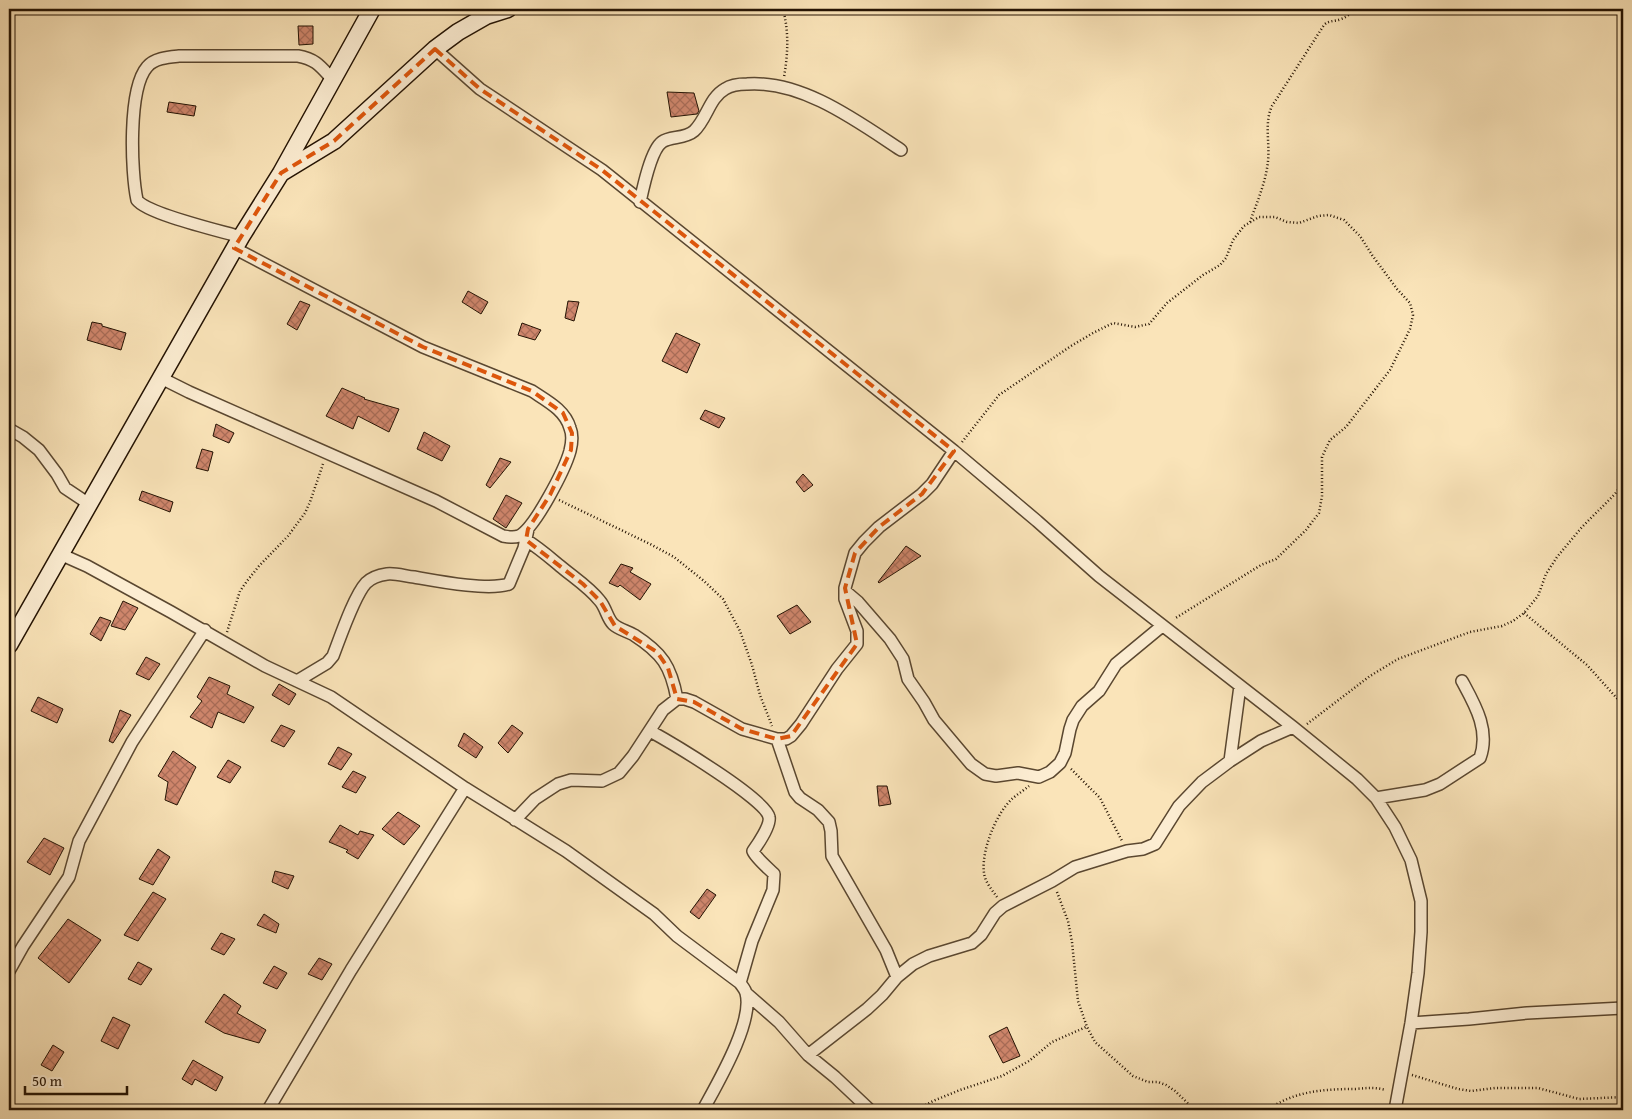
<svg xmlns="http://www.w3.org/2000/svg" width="1632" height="1119" viewBox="0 0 1632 1119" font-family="'Gentium Book Plus',serif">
  <defs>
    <pattern id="building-cross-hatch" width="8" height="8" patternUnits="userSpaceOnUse" patternTransform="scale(1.25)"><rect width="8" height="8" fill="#cf866c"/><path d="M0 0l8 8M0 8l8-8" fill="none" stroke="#a86c57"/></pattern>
  </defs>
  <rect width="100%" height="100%" fill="#fae4b9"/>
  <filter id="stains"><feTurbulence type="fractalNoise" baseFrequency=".004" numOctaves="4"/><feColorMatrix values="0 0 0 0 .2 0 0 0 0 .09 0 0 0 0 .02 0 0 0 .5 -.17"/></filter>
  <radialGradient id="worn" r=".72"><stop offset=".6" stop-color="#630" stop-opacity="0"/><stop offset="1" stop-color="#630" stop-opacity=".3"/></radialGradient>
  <!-- building -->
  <path fill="url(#building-cross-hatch)" stroke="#241303" d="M298 26H313V44L299 45Z
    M667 92 694 93 699 111 697 114 671 117Z
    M169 102 196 106 194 116 167 112Z
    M468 291 488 302 481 314 462 302Z
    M300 301 310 305 297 330 287 324Z
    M568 301 579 302 574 321 565 318Z
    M92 322 102 324V326L126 333 121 350 87 340Z
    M522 323 541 330 535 340 518 335Z
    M676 333 700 344 687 373 662 361Z
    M342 388 365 398 364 399 399 409 389 432 358 416 353 429 326 416Z
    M705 410 725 418 719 428 700 419Z
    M216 424 234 433 229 443 213 436Z
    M424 432 450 446 442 461 417 449Z
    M202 449 213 452 208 471 196 468Z
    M500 458 511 462 490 488 486 485Z
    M803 474 813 485 804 492 796 482Z
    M142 491 173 502 170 512 139 500Z
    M506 495 522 503 506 528 493 519Z
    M906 546 921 556 879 583 878 582Z
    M621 564 633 568 630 572 651 584 640 600 620 585 618 587 609 583Z
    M123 601 138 608 125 630 111 626Z
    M797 605 811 622 790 634 777 616Z
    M100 617 111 621 101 641 90 634Z
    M146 657 160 664 149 680 136 674Z
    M209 677 230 686 227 694 254 707 244 723 218 712 212 728 190 717 202 701 197 697Z
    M279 684 296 694 289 705 272 695Z
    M38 697 63 709 57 723 31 711Z
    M120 710 131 715 113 743 109 741Z
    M281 725 295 731 284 747 271 741Z
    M512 725 523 733 508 753 498 743Z
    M464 733 483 747 476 758 458 746Z
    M338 747 352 754 341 770 328 764Z
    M173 751 196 767 177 805 165 800 168 782 158 776Z
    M228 760 241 767 230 783 217 777Z
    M353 771 366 777 356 793 342 787Z
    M877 786H887L891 804 879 806Z
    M398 812 420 826 404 845 382 829Z
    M340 825 358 835 360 831 374 835 358 859 346 852 348 850 329 842Z
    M44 838 64 848 50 875 27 862Z
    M158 849 170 857 153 885 139 879Z
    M275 871 294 876 288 889 272 882Z
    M707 889 716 895 699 919 690 912Z
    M153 892 166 899 138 941 124 935Z
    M264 914 279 924 276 933 257 925Z
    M68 919 101 940 69 983 38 958Z
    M221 933 235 939 224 955 211 949Z
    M319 958 332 964 322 980 308 974Z
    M138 962 152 969 141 985 128 979Z
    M274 966 287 973 277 989 263 983Z
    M224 994 241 1006 237 1013 266 1030 259 1043 224 1033 205 1022Z
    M113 1017 130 1025 118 1049 101 1041Z
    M1007 1027 1020 1056 1003 1063 989 1036Z
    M53 1045 64 1052 52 1071 41 1065Z
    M193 1060 223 1077 216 1091 195 1079 192 1085 182 1079Z"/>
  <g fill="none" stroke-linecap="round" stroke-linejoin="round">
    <!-- street casing -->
    <g stroke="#5a4730" stroke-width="14">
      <path id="street" d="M435 49 480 89 602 170 954 451 1037 521 1099 576 1293 727 1357 779 1376 798 1395 827 1411 860 1421 901V932L1418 973 1411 1023 1395 1110
        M640 202C643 188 651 150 662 142 670 136 685 139 694 131 707 119 709 98 725 89 731 85 740 84 747 84 802 80 857 121 901 150
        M241 237C221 231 147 214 137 200 131 172 128 89 147 67 154 58 169 57 179 56H298C316 59 321 67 333 80
        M161 378 189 392 436 501 503 536C509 537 513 538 519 536 535 528 565 469 570 451 572 443 573 435 570 428 565 410 547 401 532 391L423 347 234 248
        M9 429 23 437 39 450 57 474 65 488 89 504
        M526 540C539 548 548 556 560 566 573 577 589 587 600 601 606 608 607 618 613 624 618 629 627 631 634 635 662 653 671 666 677 699
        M60 554 87 566 171 612 265 666 331 697 465 788 566 851 654 914 677 936 740 983C742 986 745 989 746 993 754 1022 717 1084 703 1110
        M845 591 858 602 890 639 903 659 908 679 924 702 934 720 971 764 985 774 996 776 1018 773 1039 777 1050 772 1060 763 1065 753 1070 729 1073 720 1082 706 1099 691 1116 664 1162 626
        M297 681 327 663 333 656C340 638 354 596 366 583 371 578 380 575 387 574 395 573 405 576 414 577 437 581 488 591 509 584L524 548 528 529
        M650 731C670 742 766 799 769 817 771 825 758 844 753 851 755 857 768 868 774 874L773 890 752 941 740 983
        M777 739 795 792 800 798 818 810 829 822 831 831 832 856 886 950 897 977
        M1230 761 1240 686
        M1376 798 1425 790 1440 784 1480 758C1490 730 1475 705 1462 681
        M515 820 535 799 558 784 571 780 602 781 619 773 633 756 663 710 677 699H685L694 702 742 729 777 739H786L791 736 801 724 837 669 857 644V631L845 599V588L855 553 864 542 879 527 922 494 932 484 954 451
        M9 971 23 946 69 877 79 841 132 742 205 630
        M747 994 779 1022 808 1055 835 1077 870 1110
        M1411 1023 1469 1019 1527 1013 1623 1008
        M808 1055 867 1009 882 995 897 977 913 964 929 956 972 943 981 935 995 913 1003 906 1052 881 1075 867 1127 851 1143 849 1155 844 1179 806 1202 782 1230 761 1261 741 1293 727
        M268 1110 351 970 465 788"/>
    </g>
    <!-- secondary casing -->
    <g stroke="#241303" stroke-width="19">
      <path id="secondary" d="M283 172 334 141 435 49 458 32 486 16 508 9
        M9 645 241 237 281 173 372 9"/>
    </g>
    <!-- path -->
    <path stroke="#241303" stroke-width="2.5" stroke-dasharray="1 2.5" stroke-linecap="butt" d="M783 9C789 32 788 54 784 77
      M1250 222C1257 202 1266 182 1268 161 1270 143 1264 123 1272 106L1324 25C1329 20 1334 22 1341 19 1347 17 1351 13 1356 9
      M962 442 999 395 1071 346 1093 333 1113 323 1135 327 1149 324 1167 303 1203 275 1220 265 1226 258 1233 240 1244 226 1259 217H1275L1287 222 1299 223 1318 216 1329 215 1344 220 1360 236 1372 255 1397 289 1410 303 1413 315 1410 329 1390 370 1346 427 1330 440 1322 457V496L1319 513 1306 530 1276 559 1261 565 1174 619
      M559 500 650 544 674 557 704 581 723 599 740 631 752 665 760 695 772 726
      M1524 613 1587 665 1623 705
      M227 632 240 591 247 581 259 566 288 536 305 513 310 502 323 464
      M1307 724 1370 676 1398 659 1470 632 1502 626 1513 621 1524 613 1538 596 1546 574 1557 557 1582 527 1615 494 1623 483
      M1071 769 1100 798 1122 841
      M1057 892 1068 921 1072 942 1078 1001 1087 1027 1095 1042 1133 1076 1148 1082H1158L1166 1085 1175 1091 1195 1110
      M997 897C992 890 985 882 984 873 981 851 996 813 1013 798 1018 794 1024 790 1029 786
      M1412 1075 1458 1089 1471 1091 1495 1088H1538L1579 1099 1623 1097
      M916 1110 933 1101 960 1090 1002 1076 1029 1061 1052 1042 1086 1027
      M1268 1110C1293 1091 1325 1089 1355 1089 1366 1088 1375 1087 1386 1090"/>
    <!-- street -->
    <use href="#street" stroke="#fcedd2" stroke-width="11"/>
    <!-- secondary -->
    <use href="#secondary" stroke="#fcedd2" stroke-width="16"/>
  </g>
  <!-- marked area -->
  <path fill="none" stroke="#de560c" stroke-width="4" stroke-dasharray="10 6" stroke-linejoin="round" d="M435 49 480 89 602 170 954 451 922 494 879 527 855 553 845 588 857 644 791 736 777 739 742 729 694 702 677 699 668 668 657 652 615 626 600 601 583 584 526 540 528 529 550 495 571 450 572 433 563 413 532 391 423 347 234 248 281 173 334 141Z"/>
  <!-- margin -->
  <rect width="1632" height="1119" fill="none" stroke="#fae4b9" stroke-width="30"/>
  <rect x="10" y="10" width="1612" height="1099" fill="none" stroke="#241303" stroke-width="2.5"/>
  <rect x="15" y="15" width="1602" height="1089" fill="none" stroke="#241303"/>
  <!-- scale -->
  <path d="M25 1086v8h102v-8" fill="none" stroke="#241303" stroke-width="2.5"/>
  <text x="32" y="1086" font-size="15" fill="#241303" stroke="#fcedd2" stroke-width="4" paint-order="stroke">50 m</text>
  <rect width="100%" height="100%" filter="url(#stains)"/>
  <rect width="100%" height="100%" fill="url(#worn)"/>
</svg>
